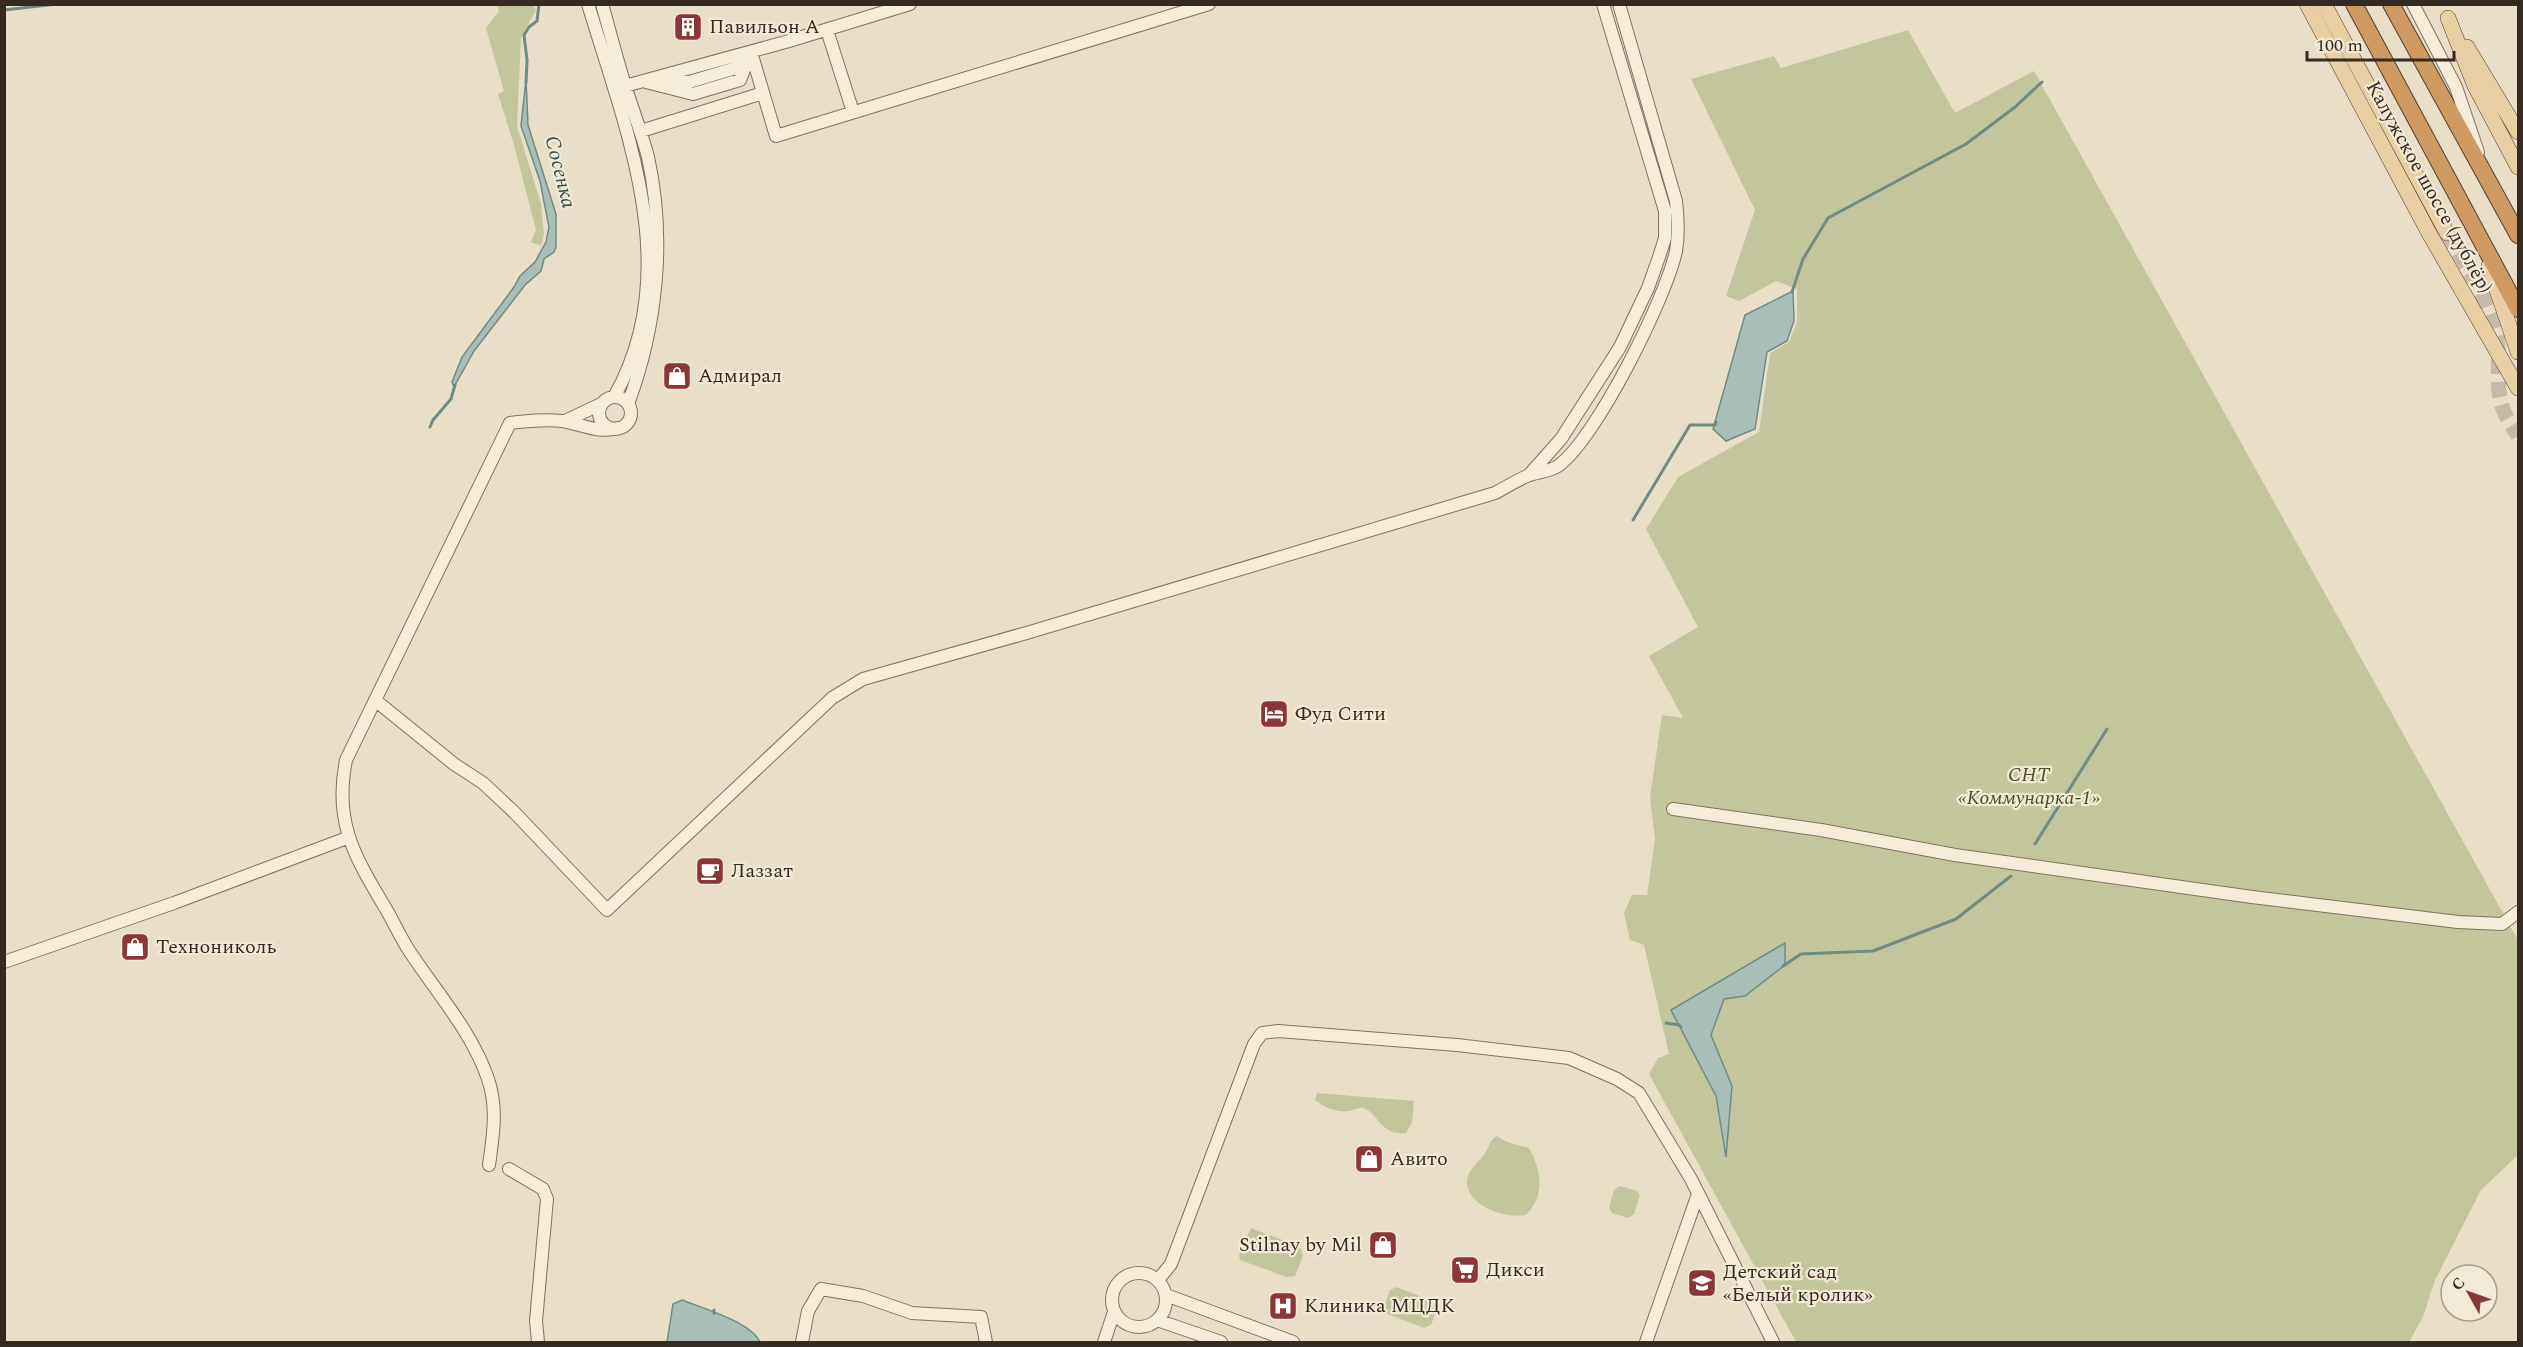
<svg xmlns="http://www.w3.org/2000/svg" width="2523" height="1347" viewBox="0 0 2523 1347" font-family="Spectral,serif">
  <rect width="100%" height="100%" fill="#e9dec8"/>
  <!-- green -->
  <path fill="#c3c69d" d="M497 5H533L536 10 521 38 517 126 541 204 544 235 541 246 531 242 536 230 514 145 498 94 504 91 486 28 499 11Z
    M1908 30 1955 113 2034 71 2518 940V1155L2481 1190 2435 1280 2423 1317 2409 1342H1796L1649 1074 1658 1058 1669 1054 1644 945 1630 940 1624 913 1632 895H1647L1655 839 1650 797 1662 715 1683 718 1649 656 1698 627 1646 529 1678 477 1759 432 1770 353 1789 342 1797 322V289L1776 281 1739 301 1726 296 1755 210 1691 79 1774 56 1781 68Z
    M1317 1093 1414 1101 1412 1122 1406 1133C1380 1136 1379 1113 1363 1108 1358 1107 1354 1110 1350 1111 1337 1113 1325 1108 1315 1100Z
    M1497 1136 1507 1142 1529 1148C1541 1169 1546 1196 1526 1215 1507 1219 1467 1207 1467 1182 1467 1171 1477 1163 1484 1155 1489 1148 1489 1140 1497 1136Z
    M1620 1186 1637 1191 1640 1195 1634 1214 1628 1218 1612 1213 1609 1208 1614 1190Z
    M1251 1228 1300 1247 1303 1256 1295 1276 1286 1277 1240 1260 1239 1255Z
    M1397 1287 1437 1303V1309L1431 1325 1424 1328 1385 1313 1384 1307 1390 1290Z"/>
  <!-- water -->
  <path fill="#a8beb7" stroke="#708b83" stroke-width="1.5" d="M526 79 528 125 556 214V247L554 252 544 259 541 271 525 285 474 351 454 387 452 382 462 357 514 287 520 276 535 262 546 242 549 227 540 181 521 126Z
    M1793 291 1794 321 1787 341 1767 352 1755 429 1726 441 1713 429 1745 315Z
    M1785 943V965L1745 996 1724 999 1711 1035 1732 1086 1726 1157 1716 1096 1671 1010Z
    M682 1300C702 1308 751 1322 760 1342H667L673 1304Z"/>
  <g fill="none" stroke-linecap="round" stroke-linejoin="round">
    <!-- stream -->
    <path stroke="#708b83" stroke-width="3" d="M4 10 57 4
      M526 83 527 60 524 35 529 27 537 21 539 4
      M1792 292 1803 259 1828 218 1966 144 2015 107 2042 82
      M430 427 433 420 451 399 455 385
      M1633 520 1690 425H1715L1716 422
      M2035 844 2107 729
      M1783 966 1801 954 1873 951 1956 919 2011 876
      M1666 1023 1679 1025 1681 1027
      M714 1313V1310"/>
    <!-- major-tunnel -->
    <path stroke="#c5baa7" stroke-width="15" stroke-dasharray="15 8" stroke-linecap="butt" d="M2447 233C2464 263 2486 295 2495 329 2502 353 2495 379 2501 403 2504 415 2512 426 2518 436"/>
    <!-- minor casing -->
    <g stroke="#83715f" stroke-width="14">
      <path id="minor" d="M588 4C626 131 686 271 614 397
        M602 4C610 32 617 60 626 88 633 111 642 134 648 157 666 239 657 326 628 404
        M2413 4 2456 87 2478 152
        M827 30 853 112
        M751 52 776 136 1209 4
        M646 82 693 94 740 80 751 52
        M665 82H689L736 68 746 57
        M625 86 789 41 910 4
        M641 131 763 93
        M599 413a16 16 0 1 1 32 0a16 16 0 1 1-32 0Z
        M565 421 601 404
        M1529 475 1561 439 1620 347 1648 288 1659 257 1665 238V211L1603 4
        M375 700 454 764 483 783 515 813 607 910 832 698 863 679 1030 632 1495 493C1506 487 1516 481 1527 476 1537 472 1549 472 1558 466 1596 439 1666 298 1676 251 1679 234 1678 218 1676 201L1619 4
        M1673 809 1821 830 1955 855 2252 897 2458 922 2502 924 2518 912
        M4 962 174 903 347 838
        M489 1165C493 1136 498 1108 488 1079 472 1032 437 993 410 952 400 937 393 920 383 904 353 854 334 820 346 760L510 423C527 421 544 419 562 421 582 424 597 434 618 428
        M509 1169 543 1189 547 1199 536 1321 538 1342
        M1112 1300a27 27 0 1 1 54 0a27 27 0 1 1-54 0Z
        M1158 1280 1171 1264 1254 1044 1262 1033 1278 1031 1457 1045 1569 1058 1617 1079 1639 1093 1691 1179 1773 1342
        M1166 1295 1293 1342
        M1157 1320 1221 1342
        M802 1342 808 1311 821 1289 863 1296 912 1313 981 1317 986 1342
        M1104 1342 1114 1312
        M1646 1342 1698 1194"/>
    </g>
    <!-- major casing -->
    <g stroke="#524032" stroke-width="16">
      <path id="major" d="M2307 4 2429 233 2518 388
        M2324 4 2447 233
        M2448 18 2475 86 2518 167
        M2467 47 2518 132
        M2489 266 2518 352"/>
    </g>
    <!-- highway casing -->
    <g stroke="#524032" stroke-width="18">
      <path id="highway" d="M2354 4 2518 309
        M2391 4 2518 235"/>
    </g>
    <!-- minor -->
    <use href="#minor" stroke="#f5ecda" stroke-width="12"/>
    <!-- major -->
    <use href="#major" stroke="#e8d0a4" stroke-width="15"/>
    <!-- highway -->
    <use href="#highway" stroke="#cf9b62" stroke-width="16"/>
  </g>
  <!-- icons -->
  <defs>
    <g id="building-square" transform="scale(1.5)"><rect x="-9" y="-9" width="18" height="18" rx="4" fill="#8b3639" stroke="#f2e9d6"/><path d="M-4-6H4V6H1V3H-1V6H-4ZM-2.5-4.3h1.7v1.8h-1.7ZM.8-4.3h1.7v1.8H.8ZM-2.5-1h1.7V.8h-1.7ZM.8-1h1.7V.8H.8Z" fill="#fff"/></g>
    <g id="shop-square" transform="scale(1.5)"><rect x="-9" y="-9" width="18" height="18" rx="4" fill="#8b3639" stroke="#f2e9d6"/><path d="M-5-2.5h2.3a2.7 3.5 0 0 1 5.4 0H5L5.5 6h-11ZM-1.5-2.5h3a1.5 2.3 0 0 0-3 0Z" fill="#fff"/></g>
    <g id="hotel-square" transform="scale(1.5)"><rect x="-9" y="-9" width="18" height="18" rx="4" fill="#8b3639" stroke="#f2e9d6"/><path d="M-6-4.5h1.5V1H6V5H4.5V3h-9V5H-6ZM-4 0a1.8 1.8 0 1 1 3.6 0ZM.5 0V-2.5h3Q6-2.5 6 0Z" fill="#fff"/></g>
    <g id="cafe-square" transform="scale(1.5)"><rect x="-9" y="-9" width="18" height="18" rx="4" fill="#8b3639" stroke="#f2e9d6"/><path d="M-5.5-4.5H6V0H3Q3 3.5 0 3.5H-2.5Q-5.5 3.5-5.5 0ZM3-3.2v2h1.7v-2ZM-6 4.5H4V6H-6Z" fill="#fff"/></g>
    <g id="supermarket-square" transform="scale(1.5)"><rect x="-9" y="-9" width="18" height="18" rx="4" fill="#8b3639" stroke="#f2e9d6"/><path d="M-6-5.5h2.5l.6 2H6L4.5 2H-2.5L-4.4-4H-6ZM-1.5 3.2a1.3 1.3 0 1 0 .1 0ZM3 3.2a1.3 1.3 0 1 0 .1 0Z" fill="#fff"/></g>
    <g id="school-square" transform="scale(1.5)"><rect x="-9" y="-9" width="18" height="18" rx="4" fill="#8b3639" stroke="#f2e9d6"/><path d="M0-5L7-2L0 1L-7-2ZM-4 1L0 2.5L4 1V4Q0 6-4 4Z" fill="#fff"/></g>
    <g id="hospital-square" transform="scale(1.5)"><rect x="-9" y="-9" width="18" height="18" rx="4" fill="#8b3639" stroke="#f2e9d6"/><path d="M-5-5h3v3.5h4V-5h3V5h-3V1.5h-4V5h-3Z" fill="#fff"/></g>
  </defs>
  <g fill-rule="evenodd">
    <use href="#building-square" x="688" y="27"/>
    <use href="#shop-square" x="677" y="376"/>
    <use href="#hotel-square" x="1274" y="714"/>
    <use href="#cafe-square" x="710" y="871"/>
    <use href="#shop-square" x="135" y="947"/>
    <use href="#shop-square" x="1369" y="1159"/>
    <use href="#shop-square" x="1383" y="1245"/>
    <use href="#supermarket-square" x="1465" y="1270"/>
    <use href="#school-square" x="1702" y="1283"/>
    <use href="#hospital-square" x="1283" y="1306"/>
  </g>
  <g text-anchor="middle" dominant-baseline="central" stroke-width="4.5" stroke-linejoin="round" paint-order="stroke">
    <!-- poi labels -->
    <g font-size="20" fill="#352a21" stroke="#f2e9d6" text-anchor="start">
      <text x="709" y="27">Павильон А</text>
      <text x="698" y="376">Адмирал</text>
      <text x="1295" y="714">Фуд Сити</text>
      <text x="731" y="871">Лаззат</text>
      <text x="156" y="947">Технониколь</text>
      <text x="1390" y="1159">Авито</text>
      <text x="1362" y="1245" text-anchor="end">Stilnay by Mil</text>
      <text x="1486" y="1270">Дикси</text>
      <text x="1723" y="1272">Детский сад<tspan x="1723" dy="23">«Белый кролик»</tspan></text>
      <text x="1304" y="1306">Клиника МЦДК</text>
    </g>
    <!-- street labels -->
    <g font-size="20" fill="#352a21" stroke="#f2e9d6">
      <text transform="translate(2429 187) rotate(61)">Калужское шоссе (дублёр)</text>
    </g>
    <!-- park labels -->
    <g font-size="20" font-style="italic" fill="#474f2a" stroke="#f2e9d6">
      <text x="2029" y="775">СНТ<tspan x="2029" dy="23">«Коммунарка-1»</tspan></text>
    </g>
    <!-- water labels -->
    <g font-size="21" font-style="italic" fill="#325350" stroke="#f2e9d6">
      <text transform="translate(560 172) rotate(76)">Сосенка</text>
    </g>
  </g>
  <!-- border -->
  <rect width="2523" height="1347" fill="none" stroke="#352a21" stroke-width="12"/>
  <!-- north arrow -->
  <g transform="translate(2469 1293) rotate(310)"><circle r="28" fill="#f2e9d6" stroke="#a69d8e" stroke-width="1.5"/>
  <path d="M0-4.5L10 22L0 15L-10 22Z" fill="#8b3639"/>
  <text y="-9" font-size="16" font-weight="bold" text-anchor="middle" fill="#352a21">С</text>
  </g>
  <!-- scale -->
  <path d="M2307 51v9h147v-9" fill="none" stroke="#352a21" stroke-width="3"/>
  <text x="2316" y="51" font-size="18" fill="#352a21" stroke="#f2e9d6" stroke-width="4.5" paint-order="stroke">100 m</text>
</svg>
